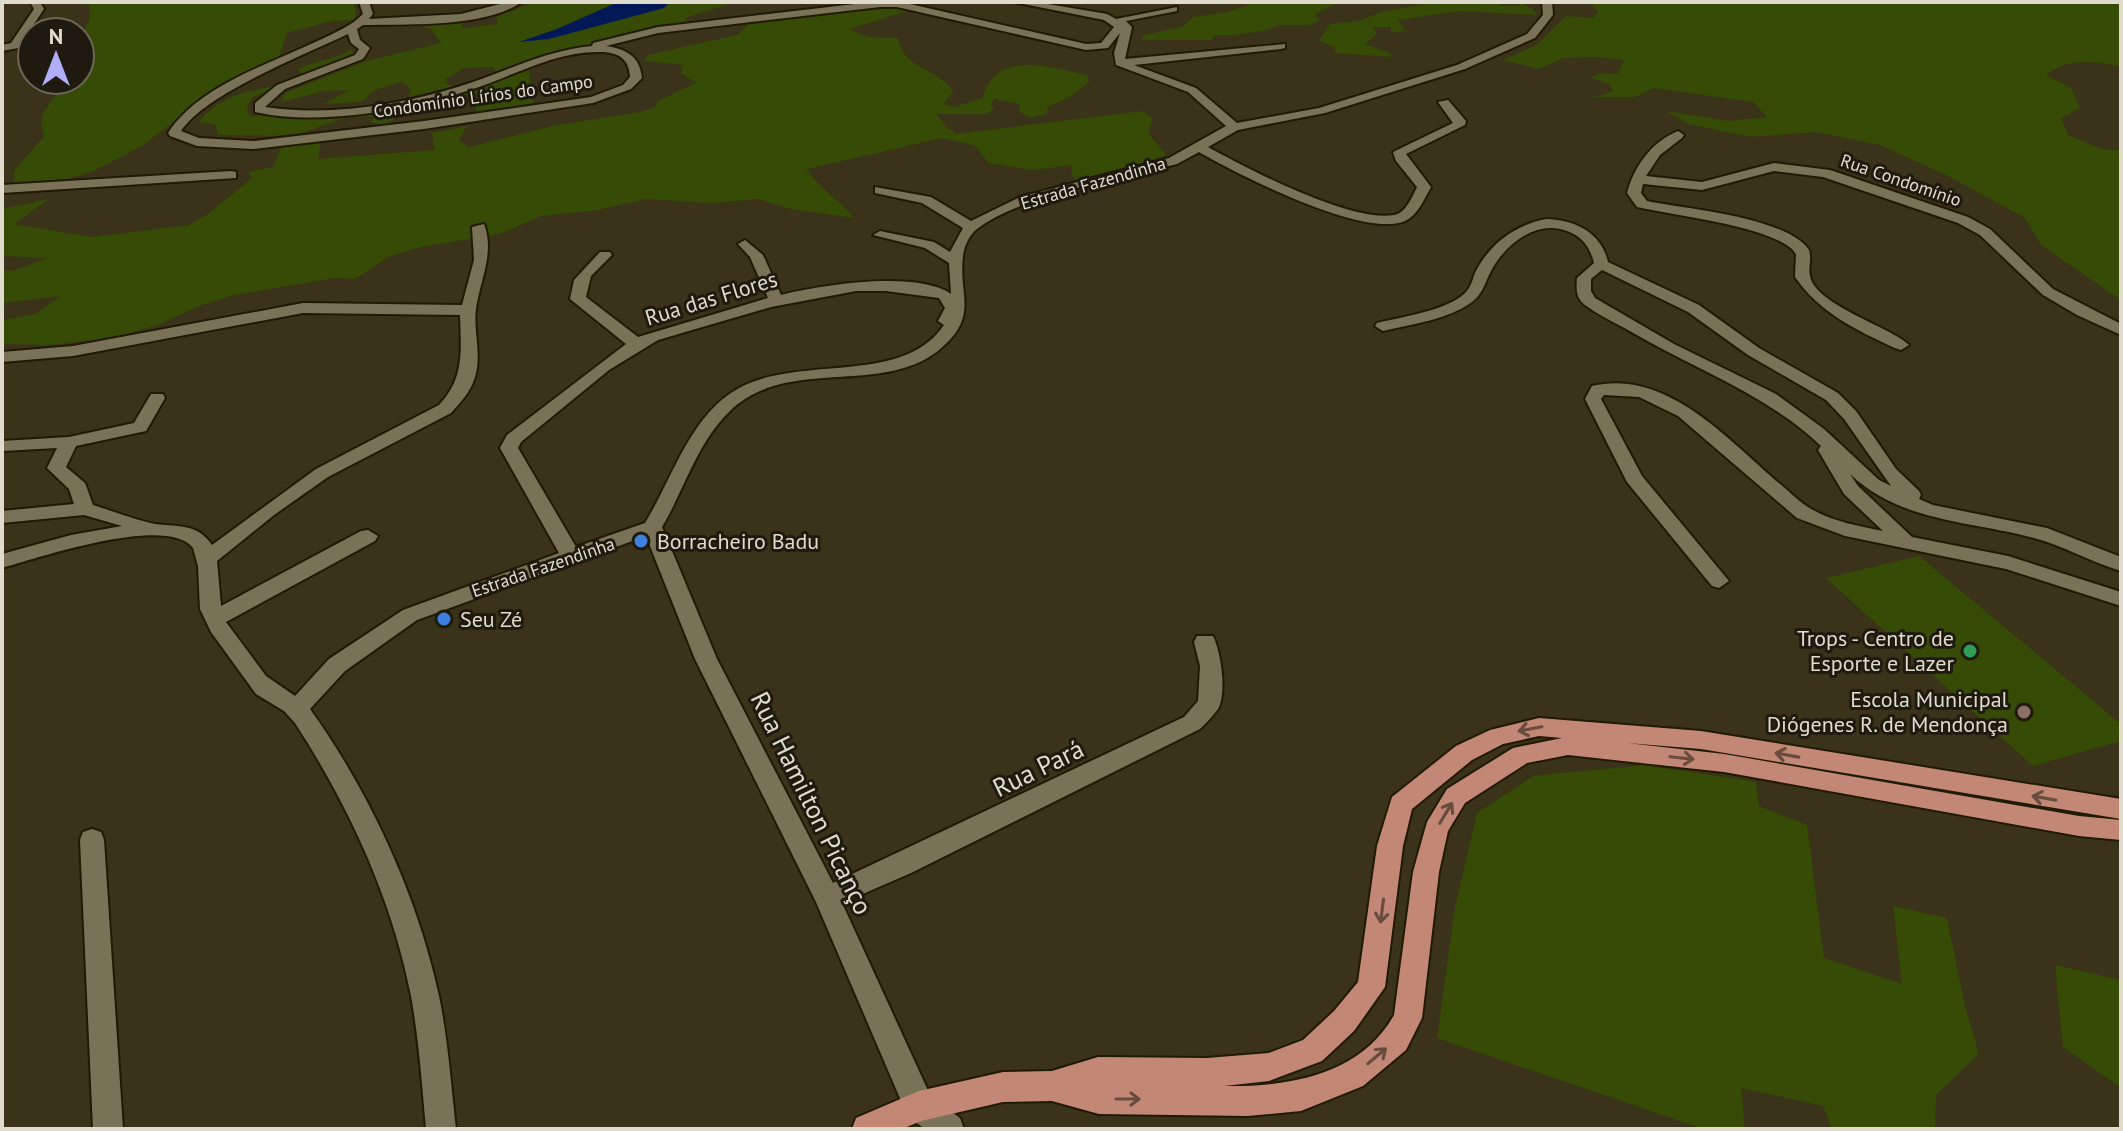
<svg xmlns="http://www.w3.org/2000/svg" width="2123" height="1131" viewBox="0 0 2123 1131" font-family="'PT Sans',sans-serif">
  <rect width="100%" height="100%" fill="#3a3219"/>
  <!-- green -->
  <path fill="#354b06" d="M89 2H354L357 20 331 21 287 33 277 62 202 100 142 146 94 171 46 185 13 184 14 171 44 136C34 109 56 103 65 80H80V39L90 19Z
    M535 2H735L685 18 690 23 646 30 495 72 493 67 464 68 446 79 447 84 456 86 408 97 411 89 402 81 375 90 361 102 324 104 349 90 324 91 282 102 285 93 366 61 441 43 430 28H424L429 22 459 20 463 28 498 24 496 17Z
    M1255 2H1339L1315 14 1320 21 1308 25H1278L1268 30 1236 35H1214L1212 40H1141L1144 35 1182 27 1193 17 1227 12Z
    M1435 2H1501L1500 6H1518L1520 3 1532 8 1537 15 1459 11 1398 20 1405 31 1391 33V27H1373L1377 34 1365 44 1387 52 1393 57 1334 53 1335 48 1319 40 1330 24 1358 21 1385 11Z
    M1590 2H2121V67C2095 61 2068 57 2046 75L2071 88 2080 108 2061 118 2068 135 2104 150H2121V300L2041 245 2025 218 1948 176 1880 145 1816 132 1751 137 1688 124 1666 111 1728 121 1767 117 1753 102 1654 88 1635 97H1592L1612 92 1610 84 1591 78 1600 73 1618 74 1624 60 1597 57 1564 58 1539 69 1503 60 1538 44 1566 16 1593 18 1598 11Z
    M876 6 908 11 849 29 868 37 898 38C904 71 939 68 953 91L944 104 954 107 983 98C995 48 1052 68 1087 75L1090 81 1070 97 1049 106 1046 114 1030 118 1020 112 1019 104 995 99 991 104 994 109 987 114H937L946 127 956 134 1143 111 1153 119 1148 133 1166 155 1140 165 1076 180 1071 172 1072 165 1033 170 988 163 976 146 942 138 807 169C819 189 840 200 854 218L791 209 758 199 712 203 645 199 598 210 541 216 500 234 421 247 388 257 355 279 334 278 234 295 199 306 158 325 115 337 50 345 2 344V320L35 314 61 296 2 303V271L16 270 47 258 2 256V209L49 199 14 224 92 237 189 225 208 214 252 178 248 172 273 167 282 146 321 139 318 159 435 150 432 133 467 126 459 140 469 147 552 126 640 112 654 108 658 101 696 83 681 73 683 65 643 61 648 55 737 35 752 21Z
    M352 49 353 58 253 97 247 106 249 116 340 113 402 104 392 121 383 126 371 122 374 117 350 116 293 136 218 135 215 124 199 122C229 84 266 96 302 74L298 69C316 60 331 61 352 49Z
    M529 70 534 108 475 116 478 94 460 95Z
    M1919 556 2121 724V741L2033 766 1826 578Z
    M1644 765 1756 782 1759 806 1807 825 1824 958 1902 984 1893 906 1947 918 1965 1006 1979 1054 1936 1095 1935 1129H1832L1823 1106 1741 1088 1745 1129H1703L1437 1038 1455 907 1477 813 1533 776Z
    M2055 965 2121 980V1088L2063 1047Z"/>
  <!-- water -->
  <path fill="#031856" d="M618 2H670L664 8 549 39 519 42 557 29Z"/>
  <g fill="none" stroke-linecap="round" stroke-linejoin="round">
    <!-- minor casing -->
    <g stroke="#211a02" stroke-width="4">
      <path id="minor" d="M30 2H40L44 9 18 48 2 51V45L11 43 34 9Z
        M359 2H369L373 14 369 19 461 14 508 2H522C484 28 408 24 363 25L357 29 360 40 370 48 363 59 285 89 265 107C330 117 408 104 470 83 511 69 549 50 592 46L593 43 658 27 872 2H901L1086 44 1101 43 1114 27 1104 20 1013 2H1036L1107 14 1116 19 1177 7V11L1126 21 1132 27 1125 59 1285 44V48L1281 49 1134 65 1196 88 1237 123 1319 108 1457 65 1527 34 1543 15 1542 2H1552L1553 15 1535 38 1465 69 1325 113 1238 130 1208 147C1246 168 1351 223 1394 215 1406 213 1412 197 1417 187L1396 161 1393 152 1453 123 1438 102 1448 100 1466 121 1465 125 1406 154 1431 187C1424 199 1418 215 1405 221 1364 239 1237 174 1199 152L1177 164C1123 178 1019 196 977 229 969 235 964 247 963 256 958 296 980 316 939 350 881 397 786 355 729 412 697 443 684 490 662 527L717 659 833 883 1184 717 1198 701 1200 666 1194 642 1197 636H1213C1221 652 1227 693 1218 709 1213 716 1206 723 1200 729L911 873 842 903 930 1095 960 1118 964 1129H925L908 1117 816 902 695 659 646 536 417 620 345 671 310 709C370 793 417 895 439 996 448 1040 451 1085 456 1129H426C422 1085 419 1040 411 996 392 899 349 806 295 723L284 711 256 694 211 632 200 609 198 566 193 548C167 514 38 558 2 568V554L71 535 122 526 84 515 2 523V511L74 504 69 489 47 468 57 448 2 451V441L69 437 134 423 151 394H163L165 398 146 431 76 446 66 467 85 483 93 505C113 511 135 520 155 524 178 527 197 523 212 545L316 469 439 405C465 378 461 350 460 315L303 313 73 356 2 362V352L73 346 303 303 462 305 474 260 472 227 484 224C495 253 480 280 476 309 473 331 482 354 475 377 471 391 461 402 451 413L328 477 274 515 217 561 221 606 361 531 368 530 378 536 375 541 226 622 266 676 295 696 329 659 403 610 559 553 500 448 507 435 626 344 570 299 574 280 600 252H610L612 255 591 276 586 297 638 337 768 298 750 257 738 244 745 240 763 255 781 295C822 285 916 270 951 294L949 263 925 248 873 235 880 231 934 242 950 252 963 228 922 203 875 193V187L931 197 971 221 1020 197 1169 158 1226 126 1188 92 1116 65 1114 53 1120 33 1108 48 1086 50 897 7H880L658 33 606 46C626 49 640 56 642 78L631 89 593 103 424 129 253 149 197 146 170 136 168 133C205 76 298 57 354 22L363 14ZM348 34 351 43 359 49 355 55 277 85 255 103V112C321 127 416 109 479 87 519 73 559 50 603 52 620 53 629 60 630 77L623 85 591 97 424 121 253 141 199 138 181 131C205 94 306 54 348 34ZM856 291H886L939 298 945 308 938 321 944 325C900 390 789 350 728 395 687 425 671 481 645 523L576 547 518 448 521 442 609 370 658 340 771 307Z
        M1678 131 1684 135 1682 138 1660 155 1646 176 1702 182 1774 163 1830 170 1968 217 1990 229 2053 289 2121 324V335L2077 315 2043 295 1980 235 1958 223 1823 177 1774 171 1702 190 1643 184 1641 193 1647 201C1685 209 1787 217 1809 250 1812 260 1808 267 1810 276 1815 305 1891 327 1909 345L1901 350 1895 348C1856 330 1820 313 1795 277L1796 254C1780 227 1670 215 1637 207L1627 193C1634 167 1651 142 1678 131Z
        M231 171 236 172V178L2 193V185Z
        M1546 219C1575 220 1601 232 1608 262L1699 305 1759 348 1838 393 1856 411 1896 469 1919 491 1921 495 1919 499 1933 505 2047 528 2121 557V571C2091 562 2064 546 2034 538 1971 521 1900 522 1850 474L1858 486 1912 537 2008 556 2121 592V606L2006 569 1845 536 1797 518 1678 416 1639 397 1604 395 1601 399 1642 476 1729 581 1719 588 1712 586 1627 482 1585 399 1592 386C1667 368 1729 441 1780 484 1790 492 1801 504 1813 510 1835 522 1859 526 1883 531L1844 494 1818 450 1821 446C1767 394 1692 368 1628 330 1614 322 1598 315 1585 305 1576 298 1576 289 1577 278L1594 263C1590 247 1583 237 1567 231 1537 219 1505 244 1491 271 1485 282 1483 294 1472 302 1447 320 1412 324 1383 331L1375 326 1377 323C1401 317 1450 310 1466 292 1472 286 1473 276 1477 269 1492 242 1516 225 1546 219ZM1602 270 1688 312 1748 355 1826 400 1844 419 1891 486 1879 480 1824 429 1776 394 1674 344 1595 298 1591 291V279Z
        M92 829 101 832 104 840 123 1129H93L80 840 83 832Z"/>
    </g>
    <!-- major casing -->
    <g stroke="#211a02" stroke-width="4">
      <path id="major" d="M1539 718 1701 731 2121 799V819L1701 749 1627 743 1724 754 2079 816 2121 820V840L2079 836 1724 772 1568 755 1527 763 1465 803 1448 831 1439 872 1422 1018 1406 1050 1363 1086 1301 1111 1248 1116 1099 1114 1052 1101 1003 1102 921 1121 902 1129H852L856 1118 919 1091 1003 1072 1052 1071 1098 1057 1207 1058 1269 1053 1303 1040 1334 1011 1358 982 1377 846 1392 797 1456 746 1490 730ZM1539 736 1562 738 1513 748 1447 789 1427 822 1413 872 1394 1015C1360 1076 1287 1087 1224 1086L1269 1081 1322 1061 1354 1031 1385 987 1403 846 1412 809 1472 760 1503 744Z"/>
    </g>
    <!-- minor -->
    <use href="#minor" fill="#7a7257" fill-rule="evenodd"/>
    <!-- major -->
    <use href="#major" fill="#c38875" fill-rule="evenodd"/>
  </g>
  <!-- one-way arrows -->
  <defs><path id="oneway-shaft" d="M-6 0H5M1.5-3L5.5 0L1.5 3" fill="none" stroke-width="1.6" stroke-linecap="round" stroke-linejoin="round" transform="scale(2)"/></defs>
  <g stroke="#684c3d">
    <use href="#oneway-shaft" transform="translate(1530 729) rotate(169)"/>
    <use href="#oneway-shaft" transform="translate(1787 755) rotate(-170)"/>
    <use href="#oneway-shaft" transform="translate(1682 758) rotate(6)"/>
    <use href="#oneway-shaft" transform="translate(2044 798) rotate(-170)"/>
    <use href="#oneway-shaft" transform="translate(1446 813) rotate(-59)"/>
    <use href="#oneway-shaft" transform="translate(1382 911) rotate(97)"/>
    <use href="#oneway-shaft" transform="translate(1377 1056) rotate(-40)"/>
    <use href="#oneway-shaft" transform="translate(1128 1099)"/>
  </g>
  <!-- markers -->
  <g fill="#3f7fe0" stroke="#1e1a0f" stroke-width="3">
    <circle cx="641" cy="541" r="8"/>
    <circle cx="444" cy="619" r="8"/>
  </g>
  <circle fill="#2e9e5b" stroke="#1e1a0f" stroke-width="3" cx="1970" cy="651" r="8"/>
  <circle fill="#8d6e63" stroke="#1e1a0f" stroke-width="3" cx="2024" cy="712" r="8"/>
  <g text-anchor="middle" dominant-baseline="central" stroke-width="6" stroke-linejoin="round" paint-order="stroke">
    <!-- far-street labels -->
    <g font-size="18" fill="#e0dccd" stroke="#1e1a0f">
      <text transform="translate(483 96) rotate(-8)">Condomínio Lírios do Campo</text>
      <text transform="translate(1901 180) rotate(19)">Rua Condomínio</text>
      <text transform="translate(1093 183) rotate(-16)">Estrada Fazendinha</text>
      <text transform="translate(543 567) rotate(-19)">Estrada Fazendinha</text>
    </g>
    <!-- street labels -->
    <g font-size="22" fill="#e0dccd" stroke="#1e1a0f">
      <text transform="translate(711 298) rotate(-17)">Rua das Flores</text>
    </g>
    <!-- poi labels -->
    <g font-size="22" fill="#e0dccd" stroke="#1e1a0f" text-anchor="start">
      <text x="657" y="541">Borracheiro Badu</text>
      <text x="460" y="619">Seu Zé</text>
      <text x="1954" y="638" text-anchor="end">Trops - Centro de<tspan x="1954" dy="25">Esporte e Lazer</tspan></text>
      <text x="2008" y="699" text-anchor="end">Escola Municipal<tspan x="2008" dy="25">Diógenes R. de Mendonça</tspan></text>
    </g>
    <!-- near-street labels -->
    <g font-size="26" fill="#e0dccd" stroke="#1e1a0f">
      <text transform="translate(1038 768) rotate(-26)">Rua Pará</text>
      <text transform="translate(812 803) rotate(64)">Rua Hamilton Picanço</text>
    </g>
  </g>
  <!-- border -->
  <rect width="2123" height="1131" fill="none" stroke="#e0dccd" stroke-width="8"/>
  <!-- north arrow -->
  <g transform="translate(56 56)"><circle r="38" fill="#1e1a0f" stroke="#6c685b" stroke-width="2"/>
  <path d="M0-6L14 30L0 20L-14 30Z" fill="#afaefa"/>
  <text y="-12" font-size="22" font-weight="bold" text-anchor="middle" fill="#e0dccd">N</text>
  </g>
</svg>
